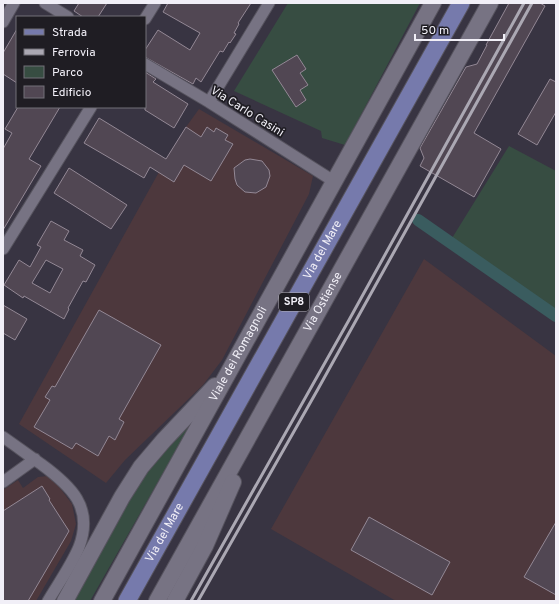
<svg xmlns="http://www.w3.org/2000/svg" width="559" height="604" viewBox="0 0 559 604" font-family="Overpass,sans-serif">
  <rect width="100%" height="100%" fill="#383442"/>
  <!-- industrial -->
  <path fill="#4d383d" d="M199 109 313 176 309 194 222 360 203 385 125 460 106 483 19 424 159 172 186 127Z
    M424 259 556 356V601H396L271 529Z
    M48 476 57 484 72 504 76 524 71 541 36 601H3V490L18 480 23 488 38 477Z"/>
  <!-- green -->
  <path fill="#374d42" d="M288 3H420L345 145 322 138 321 131 234 91Z
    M509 146 556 171V321L449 243Z
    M199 410 90 601H70L133 488Z"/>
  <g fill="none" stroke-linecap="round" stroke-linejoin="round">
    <!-- canal -->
    <path stroke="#3a5c5f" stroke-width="12" d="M418 220 556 316"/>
  </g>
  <!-- building -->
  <path fill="#514753" stroke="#938895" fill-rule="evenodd" d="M79 3H107L98 17H83L74 11Z
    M168 3H251L238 23 239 24 234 33 236 34 230 43 229 42 223 52 220 51 201 82 196 78 193 84 145 57V50L158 30 190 50 200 33 163 12Z
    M509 3H540L545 6 474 133 501 149 474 197 420 166 424 158 420 148 466 67 477 64 487 45H486Z
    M17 29V83L3 74V53Z
    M297 55 306 69 300 73 308 85 300 90 306 100 296 107 272 70Z
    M145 72 156 79 153 82 188 104 174 128 145 110Z
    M550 79 556 82V112L537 145 518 134Z
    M18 107H60L29 159 41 166 3 230V149L12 133 5 129Z
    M99 118 166 159 186 127 201 137 207 127 214 132 216 128 228 135 225 140 233 144 211 181 184 165 174 182 150 167 144 178 84 143Z
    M250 159 262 161 269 170 270 176 266 187 256 193 245 192 237 185 235 179 234 168 245 160Z
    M69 168 127 205 111 229 54 193Z
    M51 221 69 231 64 240 83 250 80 256 95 265 86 282 83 281 68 308 69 309 64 319 24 296 23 298 4 285 19 260 30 267 41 247 37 245ZM46 260 63 269 50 293 32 283Z
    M3 305 27 319 15 340 3 333Z
    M99 310 161 345 119 419 124 422 115 440 109 436 98 456 76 443 72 449 34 427 50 400 45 397 52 386 55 387Z
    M42 486 50 499 49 500 69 531 28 601H3V511Z
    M369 517 450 562 432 595 351 550Z
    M556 522V595L524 577Z"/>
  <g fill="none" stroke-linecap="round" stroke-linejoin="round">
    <!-- minor casing -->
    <g stroke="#56535e" stroke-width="13">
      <path id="minor" d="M45 3 68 17
        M145 19 155 3
        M3 22 14 3
        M145 64 209 102 335 182
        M209 102 269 3
        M3 249 91 107
        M3 437C16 446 28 455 41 464 71 486 94 507 79 547 71 566 58 584 48 601
        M3 482 35 459"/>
    </g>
    <!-- secondary casing -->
    <g stroke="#56535e" stroke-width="18">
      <g id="secondary">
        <path d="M65 601 122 497 141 467 164 440 215 386"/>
        <path id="s1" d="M102 601 433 3"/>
        <path id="s2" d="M157 601 490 3"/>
        <path d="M175 601 205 546 233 482"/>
      </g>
    </g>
    <!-- primary casing -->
    <g stroke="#56535e" stroke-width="19">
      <g id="primary">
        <path id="s3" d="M127 601 461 3"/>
      </g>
    </g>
    <!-- minor -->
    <use href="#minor" stroke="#777383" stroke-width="11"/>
    <!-- secondary -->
    <use href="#secondary" stroke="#777383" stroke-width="16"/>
    <!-- primary -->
    <use href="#primary" stroke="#767aac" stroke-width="17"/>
    <!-- rail -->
    <path stroke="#aba8b3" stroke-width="3" d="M191 601 349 320 524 3
      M198 601 318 389 532 3"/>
  </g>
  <g text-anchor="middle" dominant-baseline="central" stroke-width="3.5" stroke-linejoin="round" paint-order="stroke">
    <!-- shield labels -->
    <rect fill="#1f1d23" stroke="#b2b0b7" stroke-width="1" x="279" y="293" width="30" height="18" rx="3"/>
    <g font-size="11" font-weight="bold" fill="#f1eff7">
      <text x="294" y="302">SP8</text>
    </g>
    <!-- street labels -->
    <g font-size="12" fill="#f1eff7" stroke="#1f1d23">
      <text transform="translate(247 112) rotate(32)">Via Carlo Casini</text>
      <text stroke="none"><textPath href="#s3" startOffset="402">Via del Mare</textPath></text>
      <text stroke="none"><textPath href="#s2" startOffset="342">Via Ostiense</textPath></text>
      <text stroke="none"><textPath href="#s1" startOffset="282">Viale dei Romagnoli</textPath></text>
      <text stroke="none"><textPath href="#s3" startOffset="78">Via del Mare</textPath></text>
    </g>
  </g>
  <!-- border -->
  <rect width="559" height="604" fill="none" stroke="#f1eff7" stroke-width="8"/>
  <!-- legend -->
  <rect x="16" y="16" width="130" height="92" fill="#1f1d23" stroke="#737178"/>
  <rect x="24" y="29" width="20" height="6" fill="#767aac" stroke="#737178"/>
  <text x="52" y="36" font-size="12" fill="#f1eff7">Strada</text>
  <rect x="24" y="49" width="20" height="6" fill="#aba8b3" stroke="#737178"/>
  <text x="52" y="56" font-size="12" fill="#f1eff7">Ferrovia</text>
  <rect x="24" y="66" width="20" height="12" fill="#374d42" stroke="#737178"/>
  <text x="52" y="76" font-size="12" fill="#f1eff7">Parco</text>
  <rect x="24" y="86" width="20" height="12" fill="#514753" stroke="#737178"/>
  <text x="52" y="96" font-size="12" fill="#f1eff7">Edificio</text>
  <!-- scale -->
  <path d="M415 34v6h89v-6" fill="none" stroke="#f1eff7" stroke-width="2"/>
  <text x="421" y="34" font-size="12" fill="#f1eff7" stroke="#1f1d23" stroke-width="3" paint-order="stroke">50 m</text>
</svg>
